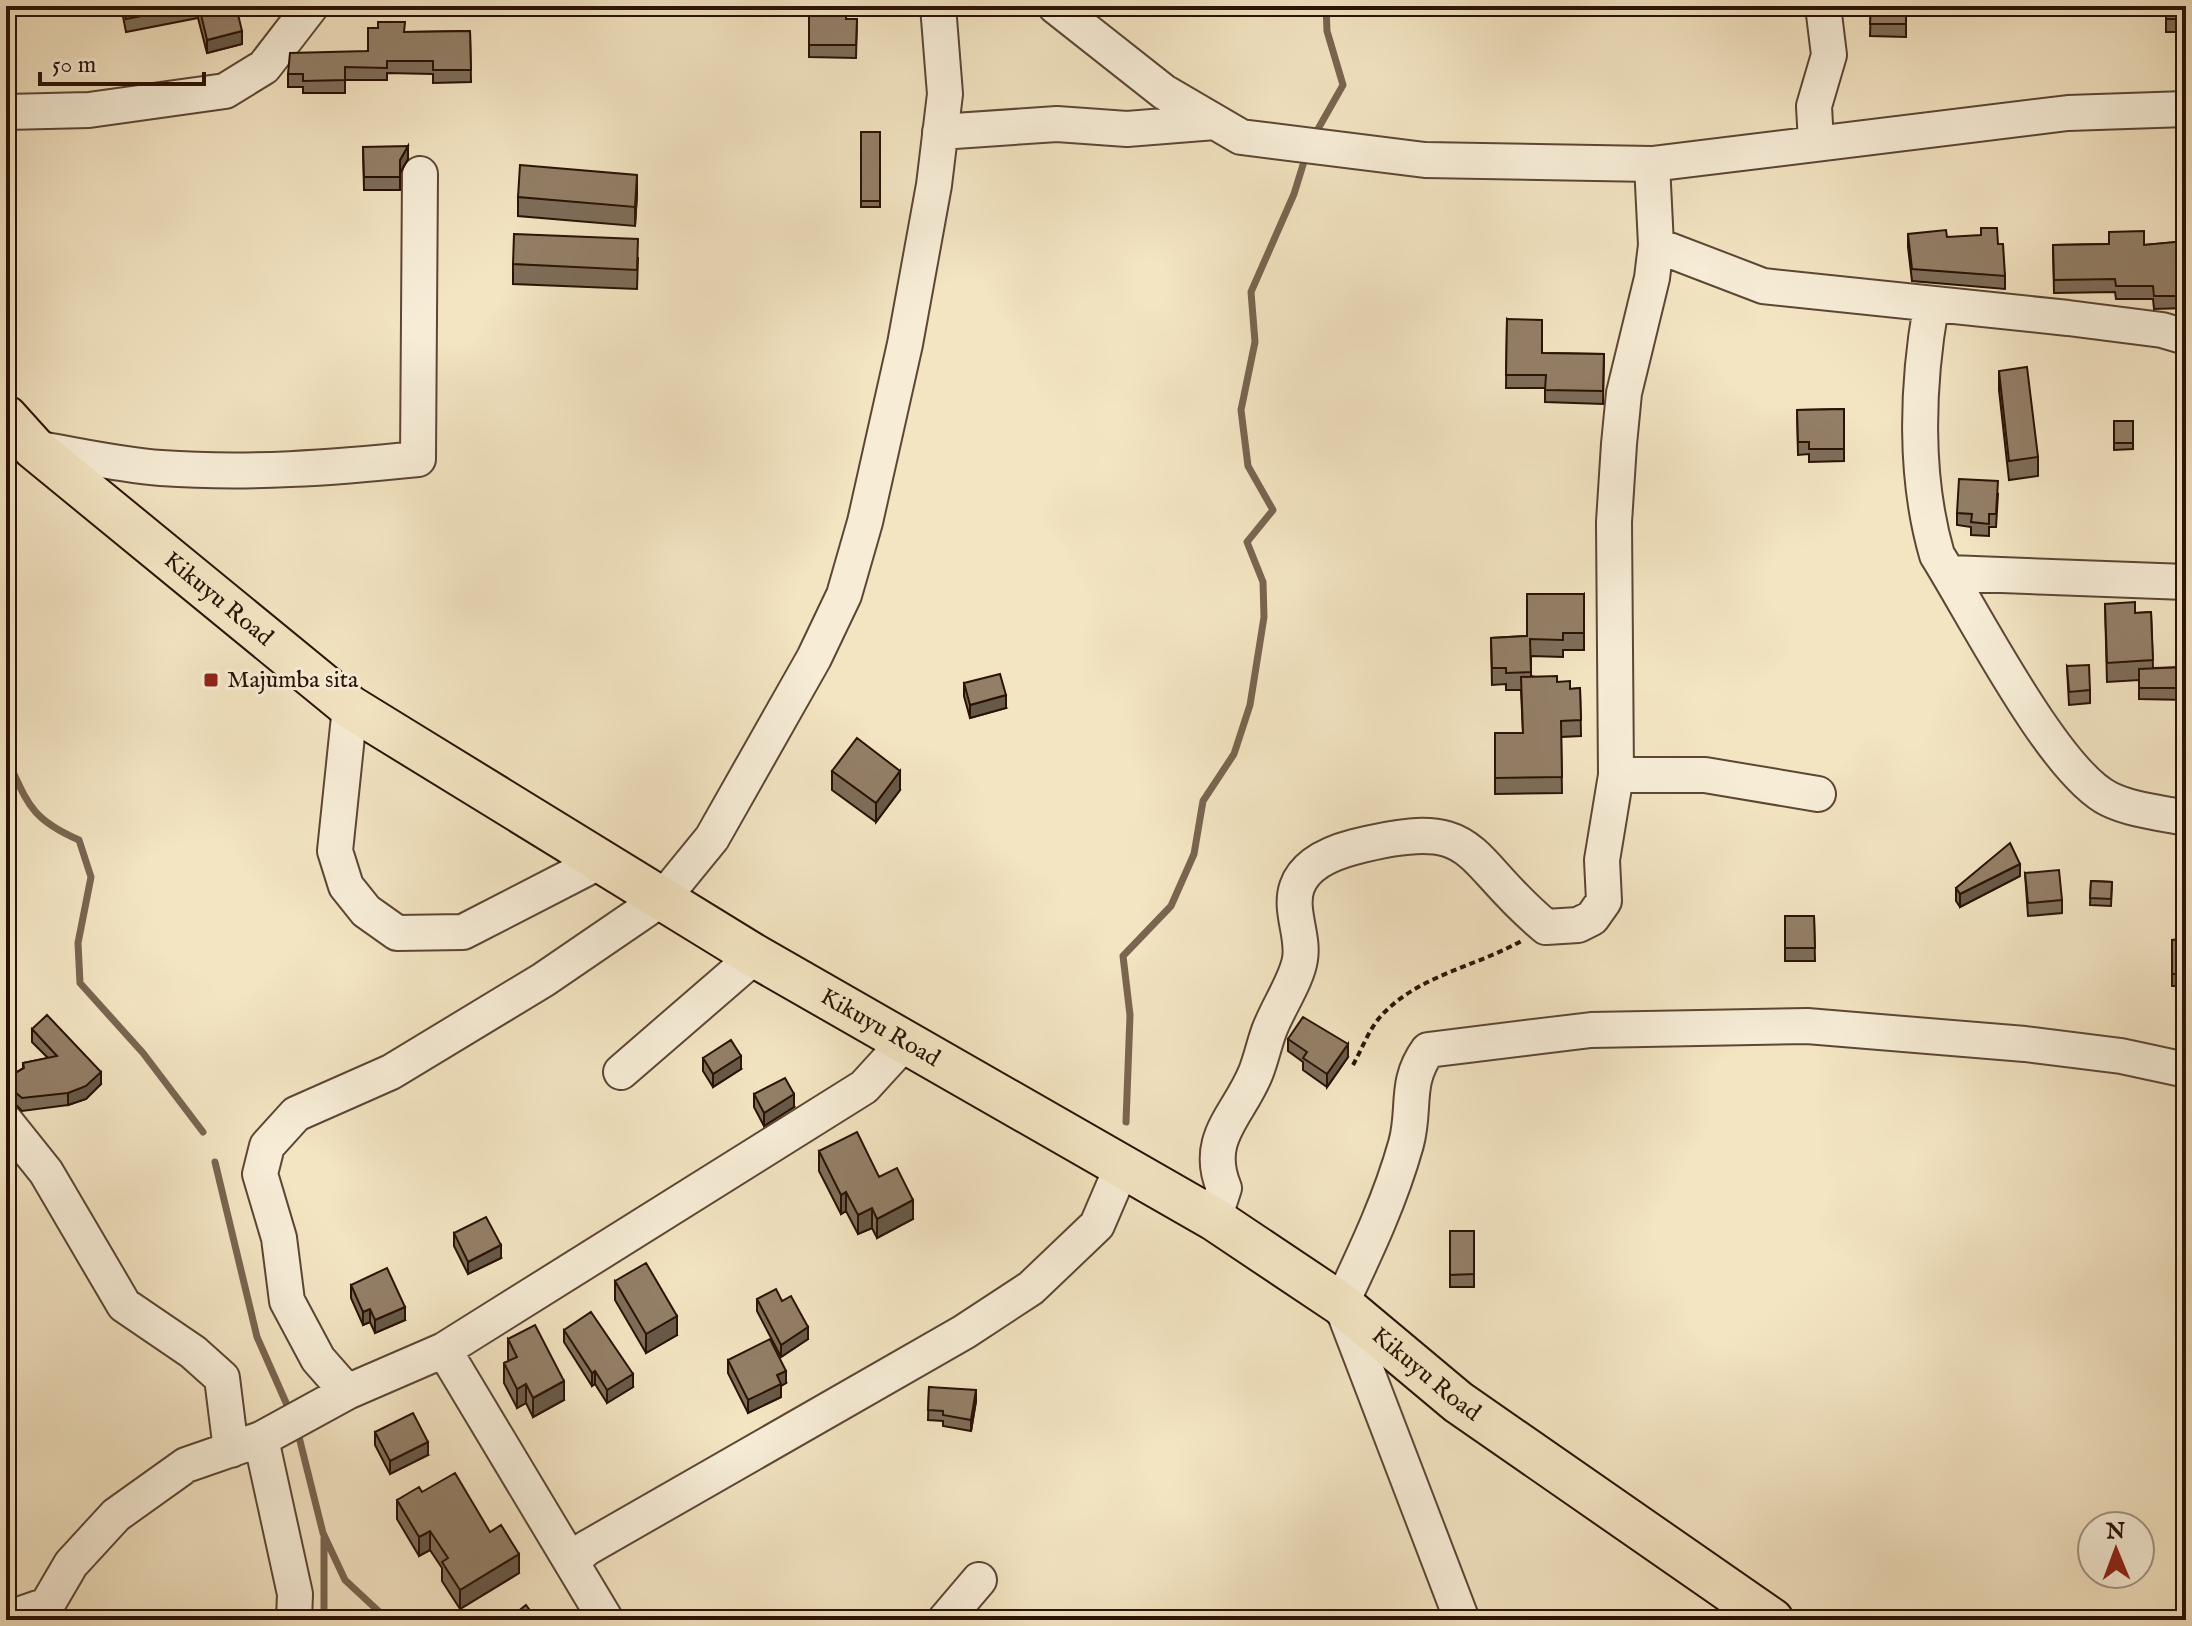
<svg xmlns="http://www.w3.org/2000/svg" width="2192" height="1626" viewBox="0 0 2192 1626" font-family="'IM FELL English',serif">
  <rect width="100%" height="100%" fill="#f3e4c2"/>
  <filter id="stains"><feTurbulence type="fractalNoise" baseFrequency=".0025" numOctaves="4"/><feColorMatrix values="0 0 0 0 .2 0 0 0 0 .09 0 0 0 0 .02 0 0 0 .5 -.17"/></filter>
  <radialGradient id="worn" r=".72"><stop offset=".6" stop-color="#630" stop-opacity="0"/><stop offset="1" stop-color="#630" stop-opacity=".3"/></radialGradient>
  <g fill="none" stroke-linecap="round" stroke-linejoin="round">
    <!-- stream -->
    <path stroke="#7a6550" stroke-width="7" d="M1314 136 1343 85 1327 31 1326 6
      M6 757C28 803 29 818 79 840L91 877 78 943 80 983 143 1053 203 1132
      M1126 1122 1130 1015 1123 956 1171 906 1194 854 1203 801 1234 754 1250 705 1264 617 1263 582 1247 542 1273 510 1248 466 1241 410 1255 342 1251 292 1294 194 1306 155
      M215 1162 257 1337 291 1414
      M297 1429 323 1533 345 1580 388 1620
      M324 1538V1620"/>
    <!-- minor casing -->
    <g stroke="#5c4634" stroke-width="38">
      <path id="minor" d="M1055 6 1164 92 1241 137 1425 160 1652 164 1656 245 1763 286 2068 318 2162 330 2186 337
        M6 112 89 110 225 91 264 67 311 6
        M940 132 1057 124 1127 129 1215 122
        M1816 143 1814 106 1829 55 1823 6
        M1652 164 2068 113 2186 109
        M1931 306C1917 386 1914 476 1937 555 1973 612 2054 772 2109 799 2131 810 2162 813 2186 818
        M34 448C76 455 119 465 161 468 248 474 332 468 418 459L420 174
        M1949 573 2186 582
        M350 707 335 851 346 886 366 911 397 933 463 932 599 862
        M1616 775H1705L1818 794
        M621 1072 755 956
        M6 1122 46 1172 124 1305 193 1352 222 1378 231 1450
        M1214 1219 1224 1188C1203 1138 1239 1115 1256 1072 1261 1059 1264 1045 1269 1031 1277 1009 1297 980 1300 959 1304 936 1289 910 1297 887 1305 864 1331 853 1354 847 1482 814 1462 858 1546 927L1578 925 1592 918 1604 901 1602 860 1616 775 1614 522 1619 444 1624 393 1652 278 1656 245
        M444 1350 606 1620
        M347 1392 318 1359 287 1301 279 1238 260 1174 267 1146 296 1114 391 1072 543 980 663 898 712 838 814 658 844 595 865 522 905 344 934 185 945 94 938 6
        M261 1439 295 1594 294 1620
        M571 1561 587 1548 964 1332 1031 1288 1097 1225 1121 1169
        M6 1619 47 1605
        M45 1620 47 1605 71 1564 116 1515 186 1465 261 1439 347 1392 444 1350 864 1087 906 1041
        M945 1620 979 1580
        M1462 1620 1341 1304C1366 1251 1390 1201 1406 1144 1416 1108 1404 1083 1428 1050L1591 1030 1807 1026 2025 1044 2121 1056 2186 1070"/>
    </g>
    <!-- major casing -->
    <g stroke="#2a1205" stroke-width="46">
      <g id="major">
        <path id="s1" d="M6 417 34 448 350 707 755 956 1214 1219 1341 1304 1458 1402 1772 1620"/>
      </g>
    </g>
    <!-- path -->
    <path stroke="#2a1205" stroke-width="4" stroke-dasharray="6 4" stroke-linecap="butt" d="M1353 1065C1362 1049 1369 1029 1381 1016 1418 975 1476 967 1523 940"/>
    <!-- minor -->
    <use href="#minor" stroke="#f7edd7" stroke-width="34"/>
    <!-- major -->
    <use href="#major" stroke="#f3e4c2" stroke-width="42"/>
  </g>
  <!-- wall -->
  <path fill="#7e6d59" stroke="#2a1205" stroke-width="2" d="M121 6H236L242 44 207 53 198 18 126 32Z
    M1871 6H1906V37L1870 36Z
    M2166 6H2186V39L2185 32H2166Z
    M809 10 846 19H857L856 58 809 57Z
    M470 31 471 82 433 83V74L387 73V80H345V93H303V87H288V74L368 51 404 32Z
    M861 132H880V207H861Z
    M363 147 408 159 400 173V190H364Z
    M637 194 635 226 518 216V197Z
    M1908 234 1947 237 1998 244 2005 276V289L1912 281 1908 247Z
    M2186 241V308L2154 309 2153 299H2116L2115 292 2054 293 2053 245 2109 244 2144 245Z
    M638 258 637 289 513 284V264Z
    M1507 319 1542 353 1604 354 1603 404 1545 402V388H1506Z
    M1999 371 2038 457V476L2009 480 1999 390Z
    M1844 409V461L1809 462V454L1798 455 1797 410Z
    M2114 421H2133V449L2114 450Z
    M1998 494 1996 527H1989V536L1971 535V527L1957 525V513Z
    M1584 594V650H1563V657L1531 656V676L1557 682 1570 689 1580 688 1581 736 1561 737 1562 793 1495 794V733H1523L1521 690H1506V684L1492 685 1491 638 1527 636Z
    M2105 604 2135 613 2151 612 2153 668 2186 667V700L2139 699V680L2107 682Z
    M2067 666 2090 690V703L2069 705Z
    M964 683 1006 708 970 718 964 696Z
    M832 771 900 790 876 822 832 790Z
    M2025 873 2062 900V913L2028 916Z
    M2020 876 1960 907 1956 901V888Z
    M2091 881 2112 882 2111 906 2090 905Z
    M1785 916H1814L1815 961H1785Z
    M2186 939V986H2172V940Z
    M32 1029 101 1084 86 1099 68 1105 22 1111 15 1104 12 1087V1075L23 1068V1063L48 1058 32 1042Z
    M1288 1039 1348 1057 1327 1087 1303 1070V1062L1288 1051Z
    M703 1058 741 1069 713 1087 703 1071Z
    M754 1094 794 1107 764 1126 754 1107Z
    M819 1151 879 1177 913 1219 877 1238 872 1228 858 1234 846 1211 841 1214 819 1171Z
    M1450 1231H1474V1287H1450Z
    M454 1233 501 1258 468 1274 454 1246Z
    M615 1281 677 1335 646 1353 615 1300Z
    M351 1285 405 1320 375 1333 370 1322 363 1325 351 1298Z
    M757 1299 782 1301 808 1339 781 1357 757 1311Z
    M564 1330 633 1387 607 1403 595 1384 592 1386 564 1342Z
    M508 1339 564 1400 533 1417 526 1403 517 1408 504 1383V1363L509 1361 508 1359Z
    M728 1360 786 1383 781 1386V1397L748 1413 728 1373Z
    M929 1387 976 1401 971 1431 943 1426V1421L928 1420Z
    M375 1432 428 1455 390 1474 375 1445Z
    M422 1492 490 1532 519 1573 460 1609 442 1581V1568L430 1550 419 1556 397 1519V1500Z"/>
  <!-- shaded-wall -->
  <path fill="#675948" stroke="#2a1205" stroke-width="2" d="M242 31V44L207 53V40Z
    M408 146V159L400 173V160Z
    M637 175V194L635 226V207Z
    M1006 695V708L970 718V705Z
    M900 771V790L876 822V803Z
    M2020 864V876L1960 907V894Z
    M1348 1044V1057L1327 1087V1074Z
    M741 1056V1069L713 1087V1074Z
    M101 1072V1084L86 1099 68 1105V1093Z
    M794 1094V1107L764 1126V1113Z
    M846 1192V1211L841 1214V1195Z
    M913 1200V1219L877 1238V1219Z
    M872 1208V1228L858 1234V1215Z
    M501 1245V1258L468 1274V1262Z
    M405 1307V1320L375 1333V1320Z
    M370 1309V1322L363 1325V1312Z
    M677 1316V1335L646 1353V1334Z
    M808 1327V1339L781 1357V1345Z
    M595 1371V1384L592 1386V1373Z
    M786 1371V1383L781 1386V1397L748 1413V1400L777 1375Z
    M633 1374V1387L607 1403V1390Z
    M564 1381V1400L533 1417V1398Z
    M526 1384V1403L517 1408V1389Z
    M976 1390V1401L971 1431V1420Z
    M428 1442V1455L390 1474V1461Z
    M430 1531V1550L419 1556V1537Z
    M519 1554V1573L460 1609V1590Z"/>
  <!-- building -->
  <path fill="#937f67" stroke="#2a1205" stroke-width="2" d="M124 6H193L126 19Z
    M199 6H236L242 31 207 40Z
    M1871 6H1906V24H1870Z
    M2166 6H2186V26V19H2166Z
    M809 10H846V19H857L856 45H809Z
    M378 22H405L404 32 470 31 471 70H433V61H387V68L345 67V80L303 81V74H288L290 53 368 51V28H378Z
    M861 132H880V201H861Z
    M408 146 400 160V177H364L363 147Z
    M520 165 637 175 635 207 518 197Z
    M1981 228H1997L1998 244H2003L2005 276 1912 269 1908 234 1946 230 1947 237 1981 235Z
    M2144 231V245L2186 241V296H2154L2153 286H2116L2115 279 2054 280 2053 245 2109 244V232Z
    M514 234 638 239 637 270 513 264Z
    M1507 319 1542 320V353L1604 354 1603 391 1545 390 1546 375H1506Z
    M2027 367 2038 457 2009 461 1999 371Z
    M1844 409V449H1809V442H1798L1797 410Z
    M2114 421H2133V443H2114Z
    M1959 479 1998 481 1996 514H1989V524L1971 522 1972 514 1957 513Z
    M1527 594H1584V633H1563V640L1530 639 1531 672 1506 673V668H1492L1491 638 1527 636Z
    M2135 602V613L2151 612 2153 660 2107 663 2105 604Z
    M2089 665 2090 690 2069 692 2067 666Z
    M2186 667V688H2139V669Z
    M1000 674 1006 695 970 705 964 683Z
    M1557 676V682L1570 681V689L1580 688 1581 720 1561 721 1562 777 1495 778V733H1523L1521 677Z
    M857 738 900 771 876 803 832 771Z
    M2010 843 2020 864 1960 894 1956 888Z
    M2059 870 2062 900 2028 903 2025 873Z
    M2091 881 2112 882 2111 899 2090 898Z
    M1785 916H1814L1815 948H1785Z
    M2186 939V974H2172V940Z
    M47 1015 101 1072 86 1086 68 1093 22 1098 15 1092 12 1075 24 1068 23 1063 57 1056 32 1029Z
    M1303 1017 1348 1044 1327 1074 1303 1058 1307 1052 1288 1039Z
    M731 1040 741 1056 713 1074 703 1058Z
    M785 1078 794 1094 764 1113 754 1094Z
    M857 1132 879 1177 897 1168 913 1200 877 1219 872 1208 858 1215 846 1192 841 1195 819 1151Z
    M486 1217 501 1245 468 1262 454 1233Z
    M1450 1231H1474V1274L1450 1275Z
    M646 1263 677 1316 646 1334 615 1281Z
    M387 1268 405 1307 375 1320 370 1309 363 1312 351 1285Z
    M776 1289 782 1301 791 1296 808 1327 781 1345 757 1299Z
    M591 1312 633 1374 607 1390 595 1371 592 1373 564 1330Z
    M535 1325 564 1381 533 1398 526 1384 517 1389 504 1363 517 1357 508 1339Z
    M770 1339 786 1371 777 1375 781 1384 748 1400 728 1360Z
    M929 1387 976 1390 971 1420 943 1415V1411L928 1410Z
    M413 1413 428 1442 390 1461 375 1432Z
    M455 1473 490 1532 501 1525 519 1554 460 1590 442 1562 448 1558 430 1531 419 1537 397 1500 419 1487 422 1492Z
    M526 1605 537 1620H507Z"/>
  <!-- markers -->
  <rect fill="#8f2418" stroke="#f7edd7" stroke-width="3" x="203" y="672" width="16" height="16" rx="4"/>
  <g text-anchor="middle" dominant-baseline="central" stroke-width="6" stroke-linejoin="round" paint-order="stroke">
    <!-- street labels -->
    <g font-size="24" fill="#2a1205" stroke="#f7edd7">
      <text stroke="none"><textPath href="#s1" startOffset="280">Kikuyu Road</textPath></text>
      <text stroke="none"><textPath href="#s1" startOffset="1070">Kikuyu Road</textPath></text>
      <text stroke="none"><textPath href="#s1" startOffset="1718">Kikuyu Road</textPath></text>
    </g>
    <!-- poi labels -->
    <g font-size="24" fill="#2a1205" stroke="#f7edd7" text-anchor="start">
      <text x="227" y="680">Majumba sita</text>
    </g>
  </g>
  <!-- margin -->
  <rect width="2192" height="1626" fill="none" stroke="#f3e4c2" stroke-width="32"/>
  <rect x="8" y="8" width="2176" height="1610" fill="none" stroke="#2a1205" stroke-width="4"/>
  <rect x="16" y="16" width="2160" height="1594" fill="none" stroke="#2a1205" stroke-width="2"/>
  <!-- north arrow -->
  <g transform="translate(2116 1550) rotate(359)"><circle r="38" fill="#f7edd7" stroke="#a59583" stroke-width="2"/>
  <path d="M0-6L14 30L0 20L-14 30Z" fill="#8f2418"/>
  <text y="-12" font-size="22" font-weight="bold" text-anchor="middle" fill="#2a1205">N</text>
  </g>
  <!-- scale -->
  <path d="M40 72v12h164v-12" fill="none" stroke="#2a1205" stroke-width="4"/>
  <text x="52" y="72" font-size="24" fill="#2a1205" stroke="#f7edd7" stroke-width="6" paint-order="stroke">50 m</text>
  <rect width="100%" height="100%" filter="url(#stains)"/>
  <rect width="100%" height="100%" fill="url(#worn)"/>
</svg>
